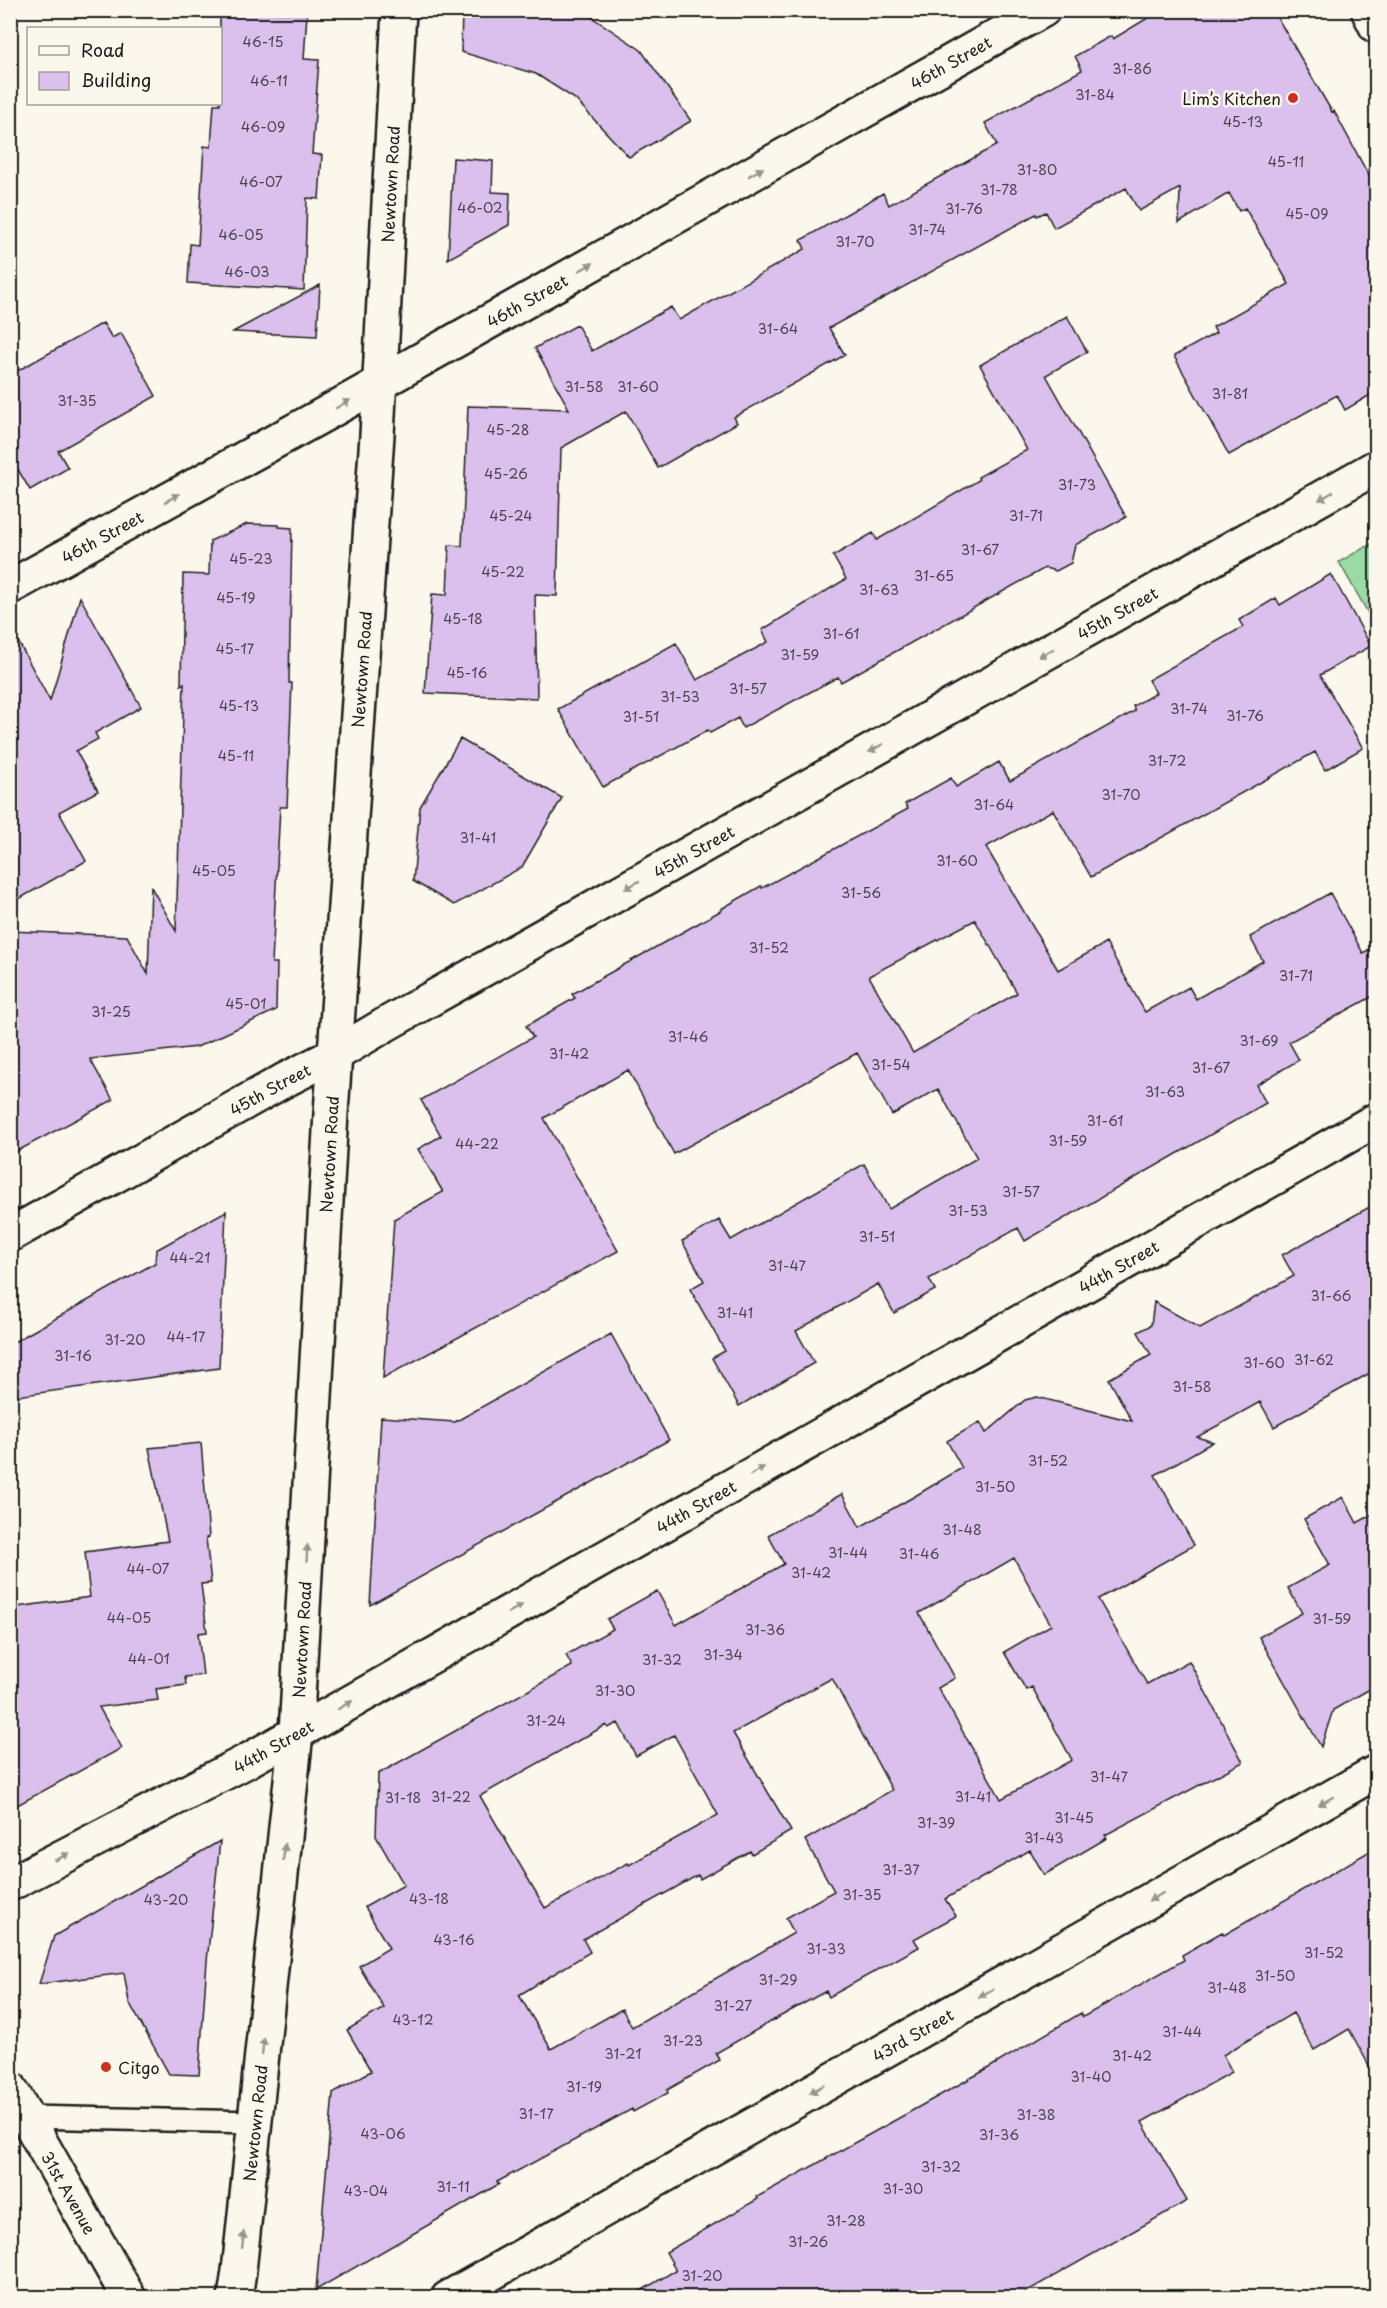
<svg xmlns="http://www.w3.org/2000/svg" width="1387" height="2308" viewBox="0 0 1387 2308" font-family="'Playpen Sans',sans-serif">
  <rect width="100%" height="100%" fill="#fbf7ec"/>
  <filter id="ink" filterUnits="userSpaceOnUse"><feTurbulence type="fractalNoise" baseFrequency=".0167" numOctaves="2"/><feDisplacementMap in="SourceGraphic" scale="12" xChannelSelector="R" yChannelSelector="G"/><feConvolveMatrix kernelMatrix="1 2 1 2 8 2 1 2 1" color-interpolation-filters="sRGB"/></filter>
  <g filter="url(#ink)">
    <!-- green -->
    <path fill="#9adba5" stroke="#5b7c60" stroke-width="1.5" d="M1376 541V627L1339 562Z"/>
    <!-- building -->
    <path fill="#dbc0ee" stroke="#1c1c1c" stroke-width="1.5" fill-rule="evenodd" d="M220 10 307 14 304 59 319 60 312 154 322 155 319 199 307 198 304 290 188 283 190 244 198 245 204 146 211 147 214 104H220Z
      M462 10H581L641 50 691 121 629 157 575 99 536 74 461 52Z
      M1161 10H1273L1332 112 1334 111 1377 191V391L1345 410 1337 395 1229 455 1174 356 1216 333 1213 327 1289 284 1245 208 1239 211 1229 193 1179 223 1180 188 1139 211 1126 188 1054 228 1046 212 1037 216 1036 214 829 328 845 355 734 417 737 423 658 468 626 411 561 448 557 596 535 595 537 698 425 693 432 594 447 595 449 545 462 546 468 406 569 409 535 348 577 325 592 351 671 307 679 320 805 249 801 240 883 193 889 205 997 145 985 123 1082 70 1075 56 1111 36 1113 39Z
      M453 158 493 161 492 192 510 193 509 225 448 259Z
      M320 285 317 336 233 332Z
      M1067 316 1087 352 1046 375 1126 517 1075 545 1071 563 1056 571 1045 568 841 682 838 677 743 728 738 718 710 733 708 730 603 787 558 709 676 643 697 680 768 642 762 630 846 579 833 556 873 533 877 540 979 480 978 477 1027 450 980 365Z
      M103 323 112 338 121 333 156 396 58 451 68 468 30 490 10 456V375Z
      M247 524 279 525V527L292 528 289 683H292L287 807H280L272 963H277L276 1010 197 1047 90 1059 113 1100 10 1155V931L127 936 148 974 151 887 176 931 184 683 181 685 183 574 209 575 210 541Z
      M1331 574 1371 646 1320 675 1363 748 1325 770 1315 752 1091 877 1053 810 986 847 1058 970 1106 943 1145 1012 1189 987 1196 999 1263 961 1250 937 1330 893 1363 953 1377 945V994L1289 1042 1299 1060 1256 1085 1266 1103 1025 1241 1018 1228 929 1279 935 1290 894 1313 878 1284 796 1331 814 1363 739 1406 712 1358 725 1351 690 1289 704 1281 682 1241 719 1220 731 1240 864 1164 889 1209 977 1158 938 1089 892 1115 857 1053 674 1154 628 1070 544 1118 618 1251 383 1378 394 1219 443 1192 418 1149 441 1136 421 1100 533 1037 526 1026 575 998 572 994 722 910 721 909 761 886 762 888 908 809 905 804 951 778 956 787 999 762 1010 781 1135 711 1133 706 1156 693 1148 680 1243 627 1239 620 1276 598 1280 605ZM975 920 1017 993 913 1053 869 976Z
      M80 597 141 707 95 733 98 739 76 751 98 791 59 812 86 861 10 904V626L50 701Z
      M460 739 562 798 522 867 454 905 413 881 420 807Z
      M1377 1203V1369L1274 1427 1260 1402 1197 1437 1213 1442 1155 1475 1194 1545 1098 1599 1147 1684 1189 1661 1243 1762 1105 1835 1107 1838 1044 1875 1030 1850 945 1899 956 1916 914 1939 919 1947 829 1997 826 1991 772 2021 716 2053 720 2060 667 2090 668 2093 633 2112 632 2109 497 2182 499 2184 316 2290 333 2093 371 2071 347 2030 384 2008 359 1966 389 1948 365 1907 404 1885 376 1836 378 1774 572 1666 566 1655 613 1629 607 1619 657 1591 676 1625 784 1564 768 1535 842 1494 860 1527 915 1496 962 1468 947 1441 980 1422 986 1433 1025 1400 1037 1397 1132 1421 1109 1379 1151 1355 1138 1332 1151 1325 1154 1302 1200 1328 1294 1276 1282 1255ZM1014 1558 1051 1625 1004 1652 1026 1690 1032 1687 1072 1760 1001 1799 938 1688 955 1678 919 1613ZM832 1678 892 1790 805 1840 834 1891 786 1918 794 1933 632 2027 622 2009 551 2049 519 1995 590 1952 583 1939 698 1875 700 1879 750 1851 752 1854 791 1831 733 1733ZM618 1723 636 1756 674 1735 718 1815 629 1865 628 1863 545 1908 480 1796 606 1725 608 1728Z
      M226 1211 219 1368 10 1397V1344L155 1263 156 1250Z
      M611 1334 669 1440 370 1605 381 1417 455 1422Z
      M201 1443 209 1537 206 1538 211 1583 201 1584 207 1632 198 1633 203 1675 185 1677 186 1685 156 1689 158 1700 99 1707 122 1748 10 1809V1608L90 1597 85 1552 168 1541 149 1448Z
      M1343 1497 1357 1523 1377 1512V1685L1333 1710 1321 1747 1259 1637 1302 1613 1288 1588 1330 1565 1304 1519Z
      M220 1841 207 1961 199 2075 169 2074 129 2002 124 1973 39 1984 54 1936Z
      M1377 1847V2080L1349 2029 1314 2050 1293 2013 1223 2055 1232 2072 1142 2122 1187 2201 1015 2298H629L676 2270 666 2252 758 2199 757 2197 987 2069 1081 2013 1083 2017 1184 1960 1182 1955 1222 1932 1224 1935Z"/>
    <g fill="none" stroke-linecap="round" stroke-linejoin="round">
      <!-- lane casing -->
      <g stroke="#1c1c1c" stroke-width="26">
        <path id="lane" d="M27 2117 255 2122"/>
      </g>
      <!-- street casing -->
      <g stroke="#1c1c1c" stroke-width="38">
        <g id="street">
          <path id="s1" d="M10 587 323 415 1043 10"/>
          <path id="s2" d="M10 1235 283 1081 336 1054 388 1023 1376 467"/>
          <path id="s3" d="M10 1884 247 1761 1376 1120"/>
          <path id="s4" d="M235 2298 239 2271 296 1733 331 1113 377 435 399 10"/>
          <path id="s5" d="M448 2298 1376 1772"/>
        </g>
      </g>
      <!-- secondary casing -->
      <g stroke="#1c1c1c" stroke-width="38">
        <g id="secondary">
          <path d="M1368 10 1376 26"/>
          <path id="s6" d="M10 2088 129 2298"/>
        </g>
      </g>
      <!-- lane -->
      <use href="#lane" stroke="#fbf7ec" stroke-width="21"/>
      <!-- street -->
      <use href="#street" stroke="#fbf7ec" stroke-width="33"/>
      <!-- secondary -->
      <use href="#secondary" stroke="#fbf7ec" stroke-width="33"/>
    </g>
    <!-- one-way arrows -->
    <defs><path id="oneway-solid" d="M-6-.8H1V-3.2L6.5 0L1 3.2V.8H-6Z" transform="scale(1.5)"/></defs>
    <g fill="#97948e">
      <use href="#oneway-solid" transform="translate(756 172) rotate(-29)"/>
      <use href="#oneway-solid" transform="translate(586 267) rotate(-29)"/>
      <use href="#oneway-solid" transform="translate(343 404) rotate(-30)"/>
      <use href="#oneway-solid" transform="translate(1326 496) rotate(151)"/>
      <use href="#oneway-solid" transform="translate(172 498) rotate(-29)"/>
      <use href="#oneway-solid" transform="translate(1046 653) rotate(151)"/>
      <use href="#oneway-solid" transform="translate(876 748) rotate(151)"/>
      <use href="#oneway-solid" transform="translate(632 885) rotate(151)"/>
      <use href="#oneway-solid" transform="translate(757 1471) rotate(-30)"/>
      <use href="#oneway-solid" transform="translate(307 1553) rotate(-87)"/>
      <use href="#oneway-solid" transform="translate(515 1609) rotate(-30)"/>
      <use href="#oneway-solid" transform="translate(345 1705) rotate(-30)"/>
      <use href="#oneway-solid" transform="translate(1326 1801) rotate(150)"/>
      <use href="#oneway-solid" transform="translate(284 1852) rotate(-84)"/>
      <use href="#oneway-solid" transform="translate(62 1857) rotate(-27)"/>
      <use href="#oneway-solid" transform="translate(1156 1897) rotate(150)"/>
      <use href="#oneway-solid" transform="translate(986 1993) rotate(150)"/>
      <use href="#oneway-solid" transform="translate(263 2046) rotate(-84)"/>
      <use href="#oneway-solid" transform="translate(817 2089) rotate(150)"/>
      <use href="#oneway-solid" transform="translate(243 2240) rotate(-84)"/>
    </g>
  </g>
  <!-- markers -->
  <g fill="#c8321e" stroke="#fbf7ec" stroke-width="2">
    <circle cx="1293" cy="98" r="6"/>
    <circle cx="106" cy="2067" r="6"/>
  </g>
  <g text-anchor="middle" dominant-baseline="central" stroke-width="5" stroke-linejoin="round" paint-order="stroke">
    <!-- number labels -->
    <g font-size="14" fill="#4c4550">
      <text x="263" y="41">46-15</text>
      <text x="1132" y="68">31-86</text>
      <text x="269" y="80">46-11</text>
      <text x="1095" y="94">31-84</text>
      <text x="1243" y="121">45-13</text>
      <text x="263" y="126">46-09</text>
      <text x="1286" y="161">45-11</text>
      <text x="1037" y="169">31-80</text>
      <text x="261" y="181">46-07</text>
      <text x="999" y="189">31-78</text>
      <text x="480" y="207">46-02</text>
      <text x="964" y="208">31-76</text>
      <text x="1307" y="213">45-09</text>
      <text x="927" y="229">31-74</text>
      <text x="241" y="234">46-05</text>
      <text x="855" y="241">31-70</text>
      <text x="247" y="271">46-03</text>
      <text x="778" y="328">31-64</text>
      <text x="584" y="386">31-58</text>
      <text x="638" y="386">31-60</text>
      <text x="1230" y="393">31-81</text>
      <text x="77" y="400">31-35</text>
      <text x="508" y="429">45-28</text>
      <text x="506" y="473">45-26</text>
      <text x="1077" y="484">31-73</text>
      <text x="511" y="515">45-24</text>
      <text x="1026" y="515">31-71</text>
      <text x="980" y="549">31-67</text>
      <text x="251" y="558">45-23</text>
      <text x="503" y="571">45-22</text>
      <text x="934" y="575">31-65</text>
      <text x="879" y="589">31-63</text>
      <text x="236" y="597">45-19</text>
      <text x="463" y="618">45-18</text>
      <text x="841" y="633">31-61</text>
      <text x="235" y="648">45-17</text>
      <text x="800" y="654">31-59</text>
      <text x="467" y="672">45-16</text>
      <text x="748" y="688">31-57</text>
      <text x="680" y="696">31-53</text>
      <text x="239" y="705">45-13</text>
      <text x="1189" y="708">31-74</text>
      <text x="1245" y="715">31-76</text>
      <text x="641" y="716">31-51</text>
      <text x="236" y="755">45-11</text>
      <text x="1167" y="760">31-72</text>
      <text x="1121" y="794">31-70</text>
      <text x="994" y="804">31-64</text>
      <text x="478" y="837">31-41</text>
      <text x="957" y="860">31-60</text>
      <text x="214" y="870">45-05</text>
      <text x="861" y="892">31-56</text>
      <text x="769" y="947">31-52</text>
      <text x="1296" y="975">31-71</text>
      <text x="246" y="1003">45-01</text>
      <text x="111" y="1011">31-25</text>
      <text x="688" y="1036">31-46</text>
      <text x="1259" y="1040">31-69</text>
      <text x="569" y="1053">31-42</text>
      <text x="891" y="1064">31-54</text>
      <text x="1211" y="1067">31-67</text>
      <text x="1165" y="1091">31-63</text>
      <text x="1105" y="1120">31-61</text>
      <text x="1068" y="1140">31-59</text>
      <text x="477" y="1143">44-22</text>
      <text x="1021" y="1191">31-57</text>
      <text x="968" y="1210">31-53</text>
      <text x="877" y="1236">31-51</text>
      <text x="190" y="1257">44-21</text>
      <text x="787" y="1265">31-47</text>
      <text x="1331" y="1295">31-66</text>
      <text x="735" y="1312">31-41</text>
      <text x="186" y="1336">44-17</text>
      <text x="125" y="1339">31-20</text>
      <text x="73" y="1355">31-16</text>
      <text x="1314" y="1359">31-62</text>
      <text x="1264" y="1362">31-60</text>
      <text x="1192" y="1386">31-58</text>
      <text x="1048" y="1460">31-52</text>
      <text x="995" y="1486">31-50</text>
      <text x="962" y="1529">31-48</text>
      <text x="848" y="1552">31-44</text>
      <text x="919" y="1553">31-46</text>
      <text x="148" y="1568">44-07</text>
      <text x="811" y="1572">31-42</text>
      <text x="129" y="1617">44-05</text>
      <text x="1332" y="1618">31-59</text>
      <text x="765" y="1629">31-36</text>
      <text x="723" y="1654">31-34</text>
      <text x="149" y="1658">44-01</text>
      <text x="662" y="1659">31-32</text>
      <text x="615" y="1690">31-30</text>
      <text x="546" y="1720">31-24</text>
      <text x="1109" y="1776">31-47</text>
      <text x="451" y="1796">31-22</text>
      <text x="973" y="1796">31-41</text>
      <text x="403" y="1797">31-18</text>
      <text x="1074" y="1817">31-45</text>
      <text x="936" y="1822">31-39</text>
      <text x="1044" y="1837">31-43</text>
      <text x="901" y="1869">31-37</text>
      <text x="862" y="1894">31-35</text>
      <text x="429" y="1898">43-18</text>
      <text x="166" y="1899">43-20</text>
      <text x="454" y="1939">43-16</text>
      <text x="826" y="1948">31-33</text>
      <text x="1324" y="1952">31-52</text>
      <text x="1275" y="1975">31-50</text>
      <text x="778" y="1979">31-29</text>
      <text x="1227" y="1987">31-48</text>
      <text x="733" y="2005">31-27</text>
      <text x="413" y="2019">43-12</text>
      <text x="1182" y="2031">31-44</text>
      <text x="683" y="2040">31-23</text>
      <text x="623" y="2053">31-21</text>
      <text x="1132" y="2055">31-42</text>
      <text x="1091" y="2076">31-40</text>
      <text x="584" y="2086">31-19</text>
      <text x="536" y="2113">31-17</text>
      <text x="1036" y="2114">31-38</text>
      <text x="383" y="2133">43-06</text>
      <text x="999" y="2134">31-36</text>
      <text x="941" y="2166">31-32</text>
      <text x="453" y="2186">31-11</text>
      <text x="903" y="2188">31-30</text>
      <text x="366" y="2190">43-04</text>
      <text x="846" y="2220">31-28</text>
      <text x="808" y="2241">31-26</text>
      <text x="702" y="2275">31-20</text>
    </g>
    <!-- street labels -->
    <g font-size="16" fill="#1c1c1c" stroke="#fbf7ec">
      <text stroke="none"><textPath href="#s1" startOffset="1077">46th Street</textPath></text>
      <text stroke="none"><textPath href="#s4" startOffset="2120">Newtown Road</textPath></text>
      <text stroke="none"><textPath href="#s1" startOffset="591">46th Street</textPath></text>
      <text stroke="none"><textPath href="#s1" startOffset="105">46th Street</textPath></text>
      <text stroke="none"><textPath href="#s2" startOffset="1270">45th Street</textPath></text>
      <text stroke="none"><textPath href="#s4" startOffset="1634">Newtown Road</textPath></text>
      <text stroke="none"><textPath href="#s2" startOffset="784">45th Street</textPath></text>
      <text stroke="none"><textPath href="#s2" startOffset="298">45th Street</textPath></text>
      <text stroke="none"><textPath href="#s4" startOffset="1148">Newtown Road</textPath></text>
      <text stroke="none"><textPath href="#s3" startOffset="1269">44th Street</textPath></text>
      <text stroke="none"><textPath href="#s3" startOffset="783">44th Street</textPath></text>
      <text stroke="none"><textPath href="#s4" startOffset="662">Newtown Road</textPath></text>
      <text stroke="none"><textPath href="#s3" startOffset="297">44th Street</textPath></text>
      <text stroke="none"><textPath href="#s5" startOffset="534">43rd Street</textPath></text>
      <text stroke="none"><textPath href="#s4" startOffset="176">Newtown Road</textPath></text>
      <text stroke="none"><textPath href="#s6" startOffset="120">31st Avenue</textPath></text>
    </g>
    <!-- poi labels -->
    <g font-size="16" fill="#1c1c1c" stroke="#fbf7ec" text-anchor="end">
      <text x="1281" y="98">Lim’s Kitchen</text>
      <text x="118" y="2067" text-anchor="start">Citgo</text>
    </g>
  </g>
  <!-- margin -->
  <rect width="1387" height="2308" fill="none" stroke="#fbf7ec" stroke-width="36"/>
  <rect x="18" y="18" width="1351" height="2272" fill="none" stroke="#1c1c1c" stroke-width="2" filter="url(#ink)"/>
  <!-- legend -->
  <rect x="27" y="27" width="195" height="78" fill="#fbf7ec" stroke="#a29f99" stroke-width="1.5"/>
  <rect x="39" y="46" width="30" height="9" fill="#fbf7ec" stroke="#a29f99" stroke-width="1.5"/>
  <text x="81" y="57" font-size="18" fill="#1c1c1c">Road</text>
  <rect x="39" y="72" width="30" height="18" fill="#dbc0ee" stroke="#a29f99" stroke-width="1.5"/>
  <text x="81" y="87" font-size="18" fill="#1c1c1c">Building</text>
</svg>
